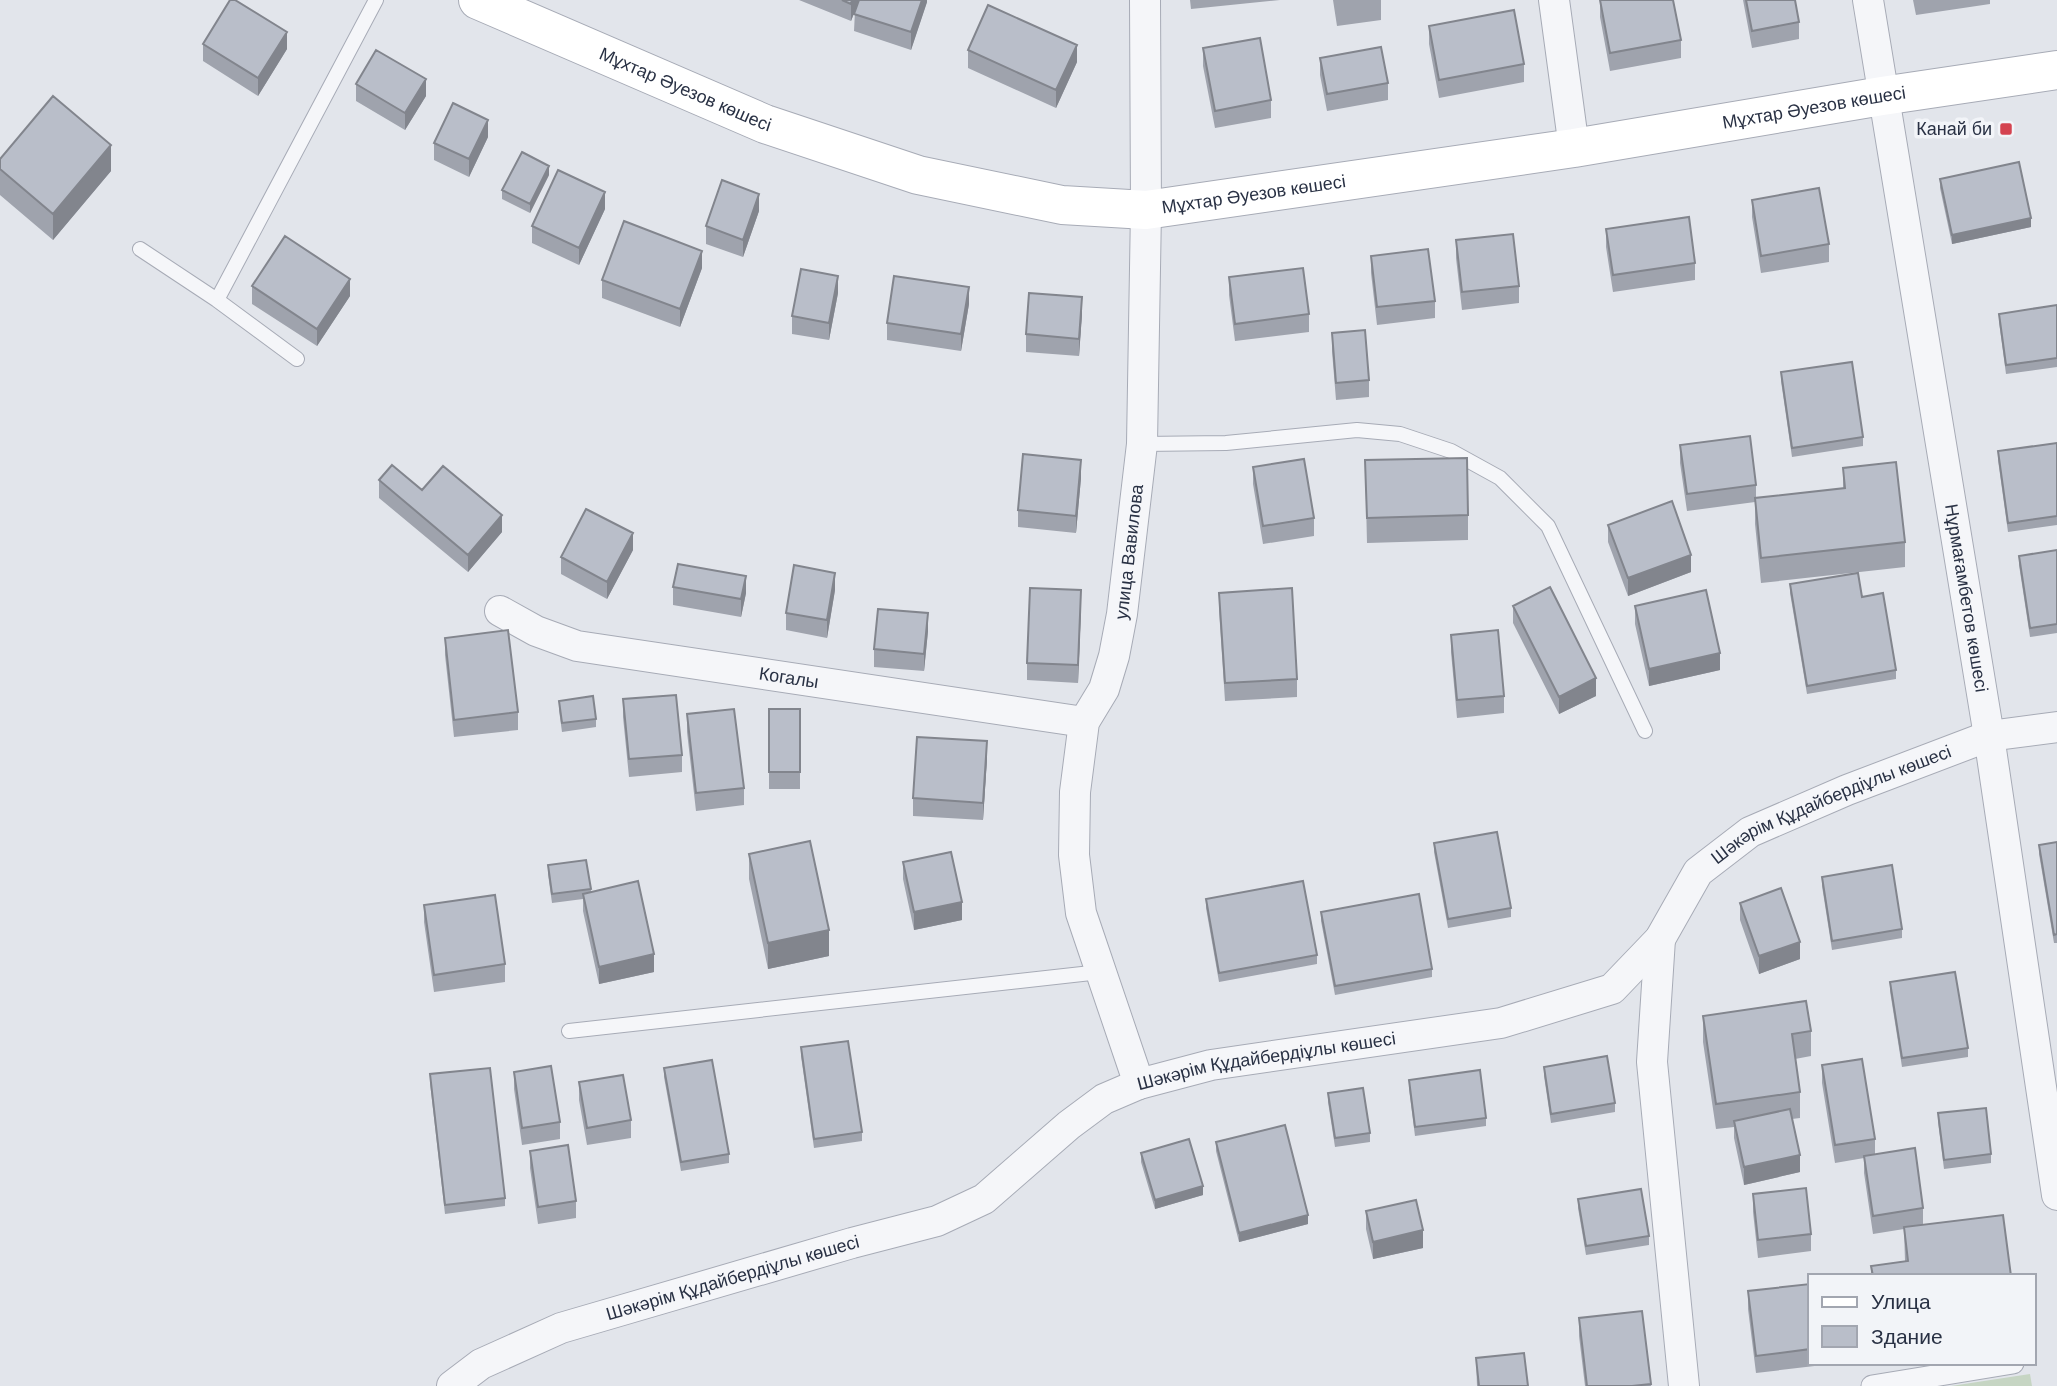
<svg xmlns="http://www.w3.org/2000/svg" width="2057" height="1386" viewBox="0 0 2057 1386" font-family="'DM Sans',sans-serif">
  <rect width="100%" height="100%" fill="#e2e5eb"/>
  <!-- green -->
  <path fill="#c6d5c3" d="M2030 1374 2032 1386H1951Z"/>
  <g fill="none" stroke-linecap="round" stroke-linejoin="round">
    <!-- service casing -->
    <g stroke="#a7abb6" stroke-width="16">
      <path id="service" d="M140 249 217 300
        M297 359 217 300 376 0
        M1142 444 1226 443 1357 430 1400 434 1451 451 1500 478 1548 526 1645 731
        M569 1031 1100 972"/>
    </g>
    <!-- pedestrian casing -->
    <g stroke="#a7abb6" stroke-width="23">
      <path id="pedestrian" d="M1872 1386 2013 1363"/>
    </g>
    <!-- minor casing -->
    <g stroke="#a7abb6" stroke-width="32">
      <g id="minor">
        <path d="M1554 0 1574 148"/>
        <path id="s1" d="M1868 0 1989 736 2057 1195"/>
        <path id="s2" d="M500 611 536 631 577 646 1084 722"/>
        <path d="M1660 939 1652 1062 1684 1386"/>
        <path id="s3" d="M1139 1084 1081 913 1074 855 1075 792 1084 722 1104 689 1114 656 1122 614 1142 444 1146 210 1145 0"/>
        <path id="s4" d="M452 1386 481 1364 561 1328 852 1243 937 1221 984 1199 1069 1125 1104 1099 1139 1084 1211 1065 1501 1023 1612 989 1660 939 1698 872 1750 832 1847 790 1989 736 2057 727"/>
      </g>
    </g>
    <!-- secondary casing -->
    <g stroke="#a7abb6" stroke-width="40">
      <g id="secondary">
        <path id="s5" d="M478 0 765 124 918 175 1062 205 1146 210 1574 148 1882 96 2057 70"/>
      </g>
    </g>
    <!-- service -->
    <use href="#service" stroke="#f5f6f9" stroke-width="14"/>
    <!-- pedestrian -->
    <use href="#pedestrian" stroke="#f5f6f9" stroke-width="21"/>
    <!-- minor -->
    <use href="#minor" stroke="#f5f6f9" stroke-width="30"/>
    <!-- secondary -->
    <use href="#secondary" stroke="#fff" stroke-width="38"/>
  </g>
  <!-- wall -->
  <path fill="#9fa3ad" d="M799 0H927V2L911 50 854 31 855 11 851 21Z
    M1190 0H1280L1191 9Z
    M1333 0H1381V20L1337 26Z
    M1600 0 1681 40V58L1610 71 1600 17Z
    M1743 0H1795L1799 22V39L1752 48Z
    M1913 0H1990V4L1916 15Z
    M1429 26 1524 64V82L1439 98 1429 44Z
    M203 44 287 49 258 96 203 61Z
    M1203 48 1271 100V118L1215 128 1203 66Z
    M968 50 1077 62 1056 108 968 68Z
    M1320 58 1388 83V100L1327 111 1320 75Z
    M356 84 426 96 405 130 356 101Z
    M488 137 469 177 434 160V143Z
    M0 159 111 171 53 240 0 195Z
    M549 175 530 213 502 199V190Z
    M1940 179 2031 227 1952 244 1940 188Z
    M1752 200 1829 244V262L1761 273 1752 217Z
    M605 209 579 265 532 243V226Z
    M759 211 743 257 706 244V226Z
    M1606 229 1695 263V280L1613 292 1606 247Z
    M1456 240 1519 286V303L1462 310 1456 258Z
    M1371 256 1435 301V318L1377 325 1371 273Z
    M702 268 680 327 602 298V280Z
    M1229 277 1309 314V332L1235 341 1229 295Z
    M252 286 350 296 317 346 252 304Z
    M838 293 829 340 792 334V316Z
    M969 304 961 351 887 340V323Z
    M2057 305V367L2006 374 1999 322V314Z
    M1082 314 1079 356 1026 352V334Z
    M1332 333 1369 380V397L1336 400 1332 351Z
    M1781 372 1863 437V446L1792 457 1781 381Z
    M2057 443V525L2008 532 1998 460V451Z
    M1680 445 1756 485V498L1843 488V468L1905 542V567L1761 583 1755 524V502L1687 511 1680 463Z
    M1365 460 1468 515V540L1367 543Z
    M1253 467 1314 518V536L1263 544 1253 484Z
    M1081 478 1076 533 1018 527V510Z
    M379 480 422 490 502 532 468 572 379 498Z
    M1608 525 1691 572 1628 596 1608 542Z
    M633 550 607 599 561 574V557Z
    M2057 550V633L2030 637 2019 565V556Z
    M1790 584 1862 597 1896 670V679L1807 694 1790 593Z
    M673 587 746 593 741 617 673 605Z
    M835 590 827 638 786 630V613Z
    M1219 593 1297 679V697L1225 701 1219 610Z
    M1513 606 1596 696 1559 714 1513 623Z
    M1635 606 1720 670 1649 686 1635 624Z
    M1081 608 1078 683 1027 680V663Z
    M928 631 924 671 874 667V649Z
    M1451 635 1504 696V713L1457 718 1451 652Z
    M445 638 518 712V730L454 737 445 655Z
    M623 699 682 755V772L629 777 623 717Z
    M559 701 596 719V727L562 732 559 710Z
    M769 709H800V789H769Z
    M687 714 744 788V805L696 811 687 732Z
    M987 759 983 820 913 816V798Z
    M2057 842V943H2054L2039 854V845Z
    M1434 843 1511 908V917L1448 928 1434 852Z
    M749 854 829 956 768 969 749 879Z
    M903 862 962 920 914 930 903 879Z
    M548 865 591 889V892L654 972 599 984 583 911V899L552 903 548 874Z
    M1822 877 1902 929V938L1832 950 1822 886Z
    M1206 899 1317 955V964L1219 982 1206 908Z
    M1740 903 1800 959 1759 974 1740 920Z
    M424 905 505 964V982L434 992 424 922Z
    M1321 912 1432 969V977L1335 995 1321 921Z
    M1890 982 1968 1048V1057L1902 1067 1890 991Z
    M1703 1016 1811 1031V1056L1795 1059 1800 1092V1118L1792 1119 1800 1172 1744 1185 1734 1138V1127L1716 1129 1703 1042Z
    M801 1047 862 1132V1141L814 1148 801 1056Z
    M1822 1065 1875 1139V1154L1923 1208V1225L2011 1276H1871V1266L1905 1261 1904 1229 1873 1234 1864 1173V1158L1835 1163 1822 1083Z
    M1544 1067 1615 1103V1112L1551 1123 1544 1076Z
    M664 1068 729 1154V1163L681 1171 664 1077Z
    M514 1072 560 1122V1139L522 1145 514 1089Z
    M430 1074 505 1198V1206L445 1214 430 1083Z
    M1409 1080 1486 1118V1126L1415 1136 1409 1089Z
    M579 1082 631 1120V1138L587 1145 579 1100Z
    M1328 1093 1370 1133V1142L1335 1147 1328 1102Z
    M1938 1113 1991 1154V1163L1944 1169 1938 1122Z
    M1216 1142 1308 1224 1239 1242 1216 1151Z
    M530 1151 576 1201V1218L538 1224 530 1168Z
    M1141 1153 1203 1195 1155 1209 1141 1162Z
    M1753 1194 1811 1234V1251L1758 1258 1753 1212Z
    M1578 1199 1649 1236V1245L1586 1255 1578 1208Z
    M1366 1211 1423 1248 1373 1259 1366 1229Z
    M1810 1284V1363H1823V1365L1756 1373 1748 1309V1291Z
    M1642 1311 1651 1386H1585L1579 1336V1318Z
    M1476 1358 1528 1386H1477Z"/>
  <!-- shaded-wall -->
  <path fill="#82858d" d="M852 0H859L851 21V4Z
    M922 0H927V2L911 50V32Z
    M287 32V49L258 96V78Z
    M1077 45V62L1056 108V90Z
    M426 79V96L405 130V113Z
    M488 120V137L469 177V159Z
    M111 145V171L53 240V214Z
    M549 166V175L530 213V204Z
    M605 192V209L579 265V248Z
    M759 194V211L743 257V240Z
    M2031 218V227L1952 244V235Z
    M702 251V268L680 327V309Z
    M838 276V293L829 340V323Z
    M350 279V296L317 346V329Z
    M969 287V304L961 351V334Z
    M1082 297V314L1079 356V339Z
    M1081 460V478L1076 533V516Z
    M502 515V532L468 572V555Z
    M633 533V550L607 599V582Z
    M1691 555V572L1628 596V578Z
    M835 573V590L827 638V620Z
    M746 576V593L741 617V599Z
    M1081 590V608L1078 683V665Z
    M928 613V631L924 671V654Z
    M1720 653V670L1649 686V669Z
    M1596 678V696L1559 714V697Z
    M987 741V759L983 820V803Z
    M962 902V920L914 930V912Z
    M829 930V956L768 969V943Z
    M1800 942V959L1759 974V956Z
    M654 954V972L599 984V967Z
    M1800 1155V1172L1744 1185V1167Z
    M1203 1186V1195L1155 1209V1200Z
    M1308 1215V1224L1239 1242V1233Z
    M1423 1230V1248L1373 1259V1242Z"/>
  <!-- building -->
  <path fill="#b9bec9" stroke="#82858d" stroke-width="2" d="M230 0H235L287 32 258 78 203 44Z
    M842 0H852L851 4Z
    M859 0H922L911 32 854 14Z
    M1600 0H1673L1681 40 1610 53Z
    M1746 0H1795L1799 22 1752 31Z
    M988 5 1077 45 1056 90 968 50Z
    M1514 10 1524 64 1439 80 1429 26Z
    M1260 38 1271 100 1215 111 1203 48Z
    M1381 47 1388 83 1327 94 1320 58Z
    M376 50 426 79 405 113 356 84Z
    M53 96 111 145 53 214 0 169V159Z
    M453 103 488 120 469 159 434 143Z
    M522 152 549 166 530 204 502 190Z
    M2019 162 2031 218 1952 235 1940 179Z
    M558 170 605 192 579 248 532 226Z
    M722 180 759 194 743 240 706 226Z
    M1819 188 1829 244 1761 256 1752 200Z
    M1689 217 1695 263 1613 275 1606 229Z
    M624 221 702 251 680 309 602 280Z
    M1513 234 1519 286 1462 292 1456 240Z
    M285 236 350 279 317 329 252 286Z
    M1428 249 1435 301 1377 307 1371 256Z
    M1303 268 1309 314 1235 324 1229 277Z
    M801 269 838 276 829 323 792 316Z
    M894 276 969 287 961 334 887 323Z
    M1029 293 1082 297 1079 339 1026 334Z
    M2057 305V358L2006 365 1999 314Z
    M1365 330 1369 380 1336 383 1332 333Z
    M1852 362 1863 437 1792 448 1781 372Z
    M1750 436 1756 485 1687 494 1680 445Z
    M2057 443V516L2008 523 1998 451Z
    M1023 454 1081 460 1076 516 1018 510Z
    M1467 458 1468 515 1367 518 1365 460Z
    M1304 459 1314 518 1263 526 1253 467Z
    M1896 462 1905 542 1761 558 1755 498 1845 488 1843 468Z
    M392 465 422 490 443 466 502 515 468 555 379 480Z
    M1672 501 1691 555 1628 578 1608 525Z
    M586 509 633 533 607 582 561 557Z
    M2057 550V624L2030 628 2019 556Z
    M678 564 746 576 741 599 673 587Z
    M794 565 835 573 827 620 786 613Z
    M1858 573 1862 597 1883 593 1896 670 1807 686 1790 584Z
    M1550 587 1596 678 1559 697 1513 606Z
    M1030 588 1081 590 1078 665 1027 663Z
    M1292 588 1297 679 1225 683 1219 593Z
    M1706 590 1720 653 1649 669 1635 606Z
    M878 609 928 613 924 654 874 649Z
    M508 630 518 712 454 720 445 638Z
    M1498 630 1504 696 1457 700 1451 635Z
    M676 695 682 755 629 759 623 699Z
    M593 696 596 719 562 723 559 701Z
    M734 709 744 788 696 793 687 714Z
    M769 709H800V772H769Z
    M917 737 987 741 983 803 913 798Z
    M1497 832 1511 908 1448 919 1434 843Z
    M810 841 829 930 768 943 749 854Z
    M2057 842V934L2054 935 2039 845Z
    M951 852 962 902 914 912 903 862Z
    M586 860 591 889 552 894 548 865Z
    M1892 865 1902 929 1832 941 1822 877Z
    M638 881 654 954 599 967 583 894Z
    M1303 881 1317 955 1219 973 1206 899Z
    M1781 888 1800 942 1759 956 1740 903Z
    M1419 894 1432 969 1335 986 1321 912Z
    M495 895 505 964 434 975 424 905Z
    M1955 972 1968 1048 1902 1058 1890 982Z
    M1806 1001 1811 1031 1792 1034 1800 1092 1716 1104 1703 1016Z
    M848 1041 862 1132 814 1139 801 1047Z
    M1607 1056 1615 1103 1551 1114 1544 1067Z
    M1862 1059 1875 1139 1835 1145 1822 1065Z
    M712 1060 729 1154 681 1162 664 1068Z
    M551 1066 560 1122 522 1128 514 1072Z
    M490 1068 505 1198 445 1205 430 1074Z
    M1480 1070 1486 1118 1415 1127 1409 1080Z
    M623 1075 631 1120 587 1128 579 1082Z
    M1363 1088 1370 1133 1335 1138 1328 1093Z
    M1986 1108 1991 1154 1944 1160 1938 1113Z
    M1790 1109 1800 1155 1744 1167 1734 1121Z
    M1285 1125 1308 1215 1239 1233 1216 1142Z
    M1189 1139 1203 1186 1155 1200 1141 1153Z
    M568 1145 576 1201 538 1207 530 1151Z
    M1915 1148 1923 1208 1873 1216 1864 1156Z
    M1806 1188 1811 1234 1758 1240 1753 1194Z
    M1641 1189 1649 1236 1586 1246 1578 1199Z
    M1416 1200 1423 1230 1373 1242 1366 1211Z
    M2003 1215 2011 1276H1873L1871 1266 1908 1261 1904 1227Z
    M1810 1284V1349L1756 1356 1748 1291Z
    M1642 1311 1651 1384 1632 1386H1587L1579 1318Z
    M1524 1353 1528 1386H1479L1476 1358Z"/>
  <!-- markers -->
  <rect fill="#d44350" stroke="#f2f4f8" stroke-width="2.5" x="1999" y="122" width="14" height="14" rx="3.5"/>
  <g text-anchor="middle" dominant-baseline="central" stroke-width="7" stroke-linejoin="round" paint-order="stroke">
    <!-- street labels -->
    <g font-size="18" fill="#293144" stroke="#f2f4f8">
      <text stroke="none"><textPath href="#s5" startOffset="226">Мұхтар Әуезов көшесі</textPath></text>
      <text stroke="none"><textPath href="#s5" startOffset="1381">Мұхтар Әуезов көшесі</textPath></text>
      <text stroke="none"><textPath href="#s5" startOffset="814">Мұхтар Әуезов көшесі</textPath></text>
      <text stroke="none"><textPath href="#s3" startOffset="551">улица Вавилова</textPath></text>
      <text stroke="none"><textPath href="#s1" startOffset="606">Нұрмағамбетов көшесі</textPath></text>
      <text stroke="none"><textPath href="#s2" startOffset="299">Когалы</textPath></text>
      <text stroke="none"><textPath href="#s4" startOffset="1542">Шәкәрім Құдайбердіұлы көшесі</textPath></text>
      <text stroke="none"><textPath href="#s4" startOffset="891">Шәкәрім Құдайбердіұлы көшесі</textPath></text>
      <text stroke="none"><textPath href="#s4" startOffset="303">Шәкәрім Құдайбердіұлы көшесі</textPath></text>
    </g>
    <!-- poi labels -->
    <g font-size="18" fill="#293144" stroke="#f2f4f8" text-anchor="end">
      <text x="1992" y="129">Канай би</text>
    </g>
  </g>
  <!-- legend -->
  <rect x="1808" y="1274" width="228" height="91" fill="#f2f4f8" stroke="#a2a6b0" stroke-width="2"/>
  <rect x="1822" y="1297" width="35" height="10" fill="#ffffff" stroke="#a2a6b0" stroke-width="2"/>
  <text x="1871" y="1309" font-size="21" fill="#293144">Улица</text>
  <rect x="1822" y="1326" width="35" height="21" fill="#b9bec9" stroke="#a2a6b0" stroke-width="2"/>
  <text x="1871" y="1344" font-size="21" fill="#293144">Здание</text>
</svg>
